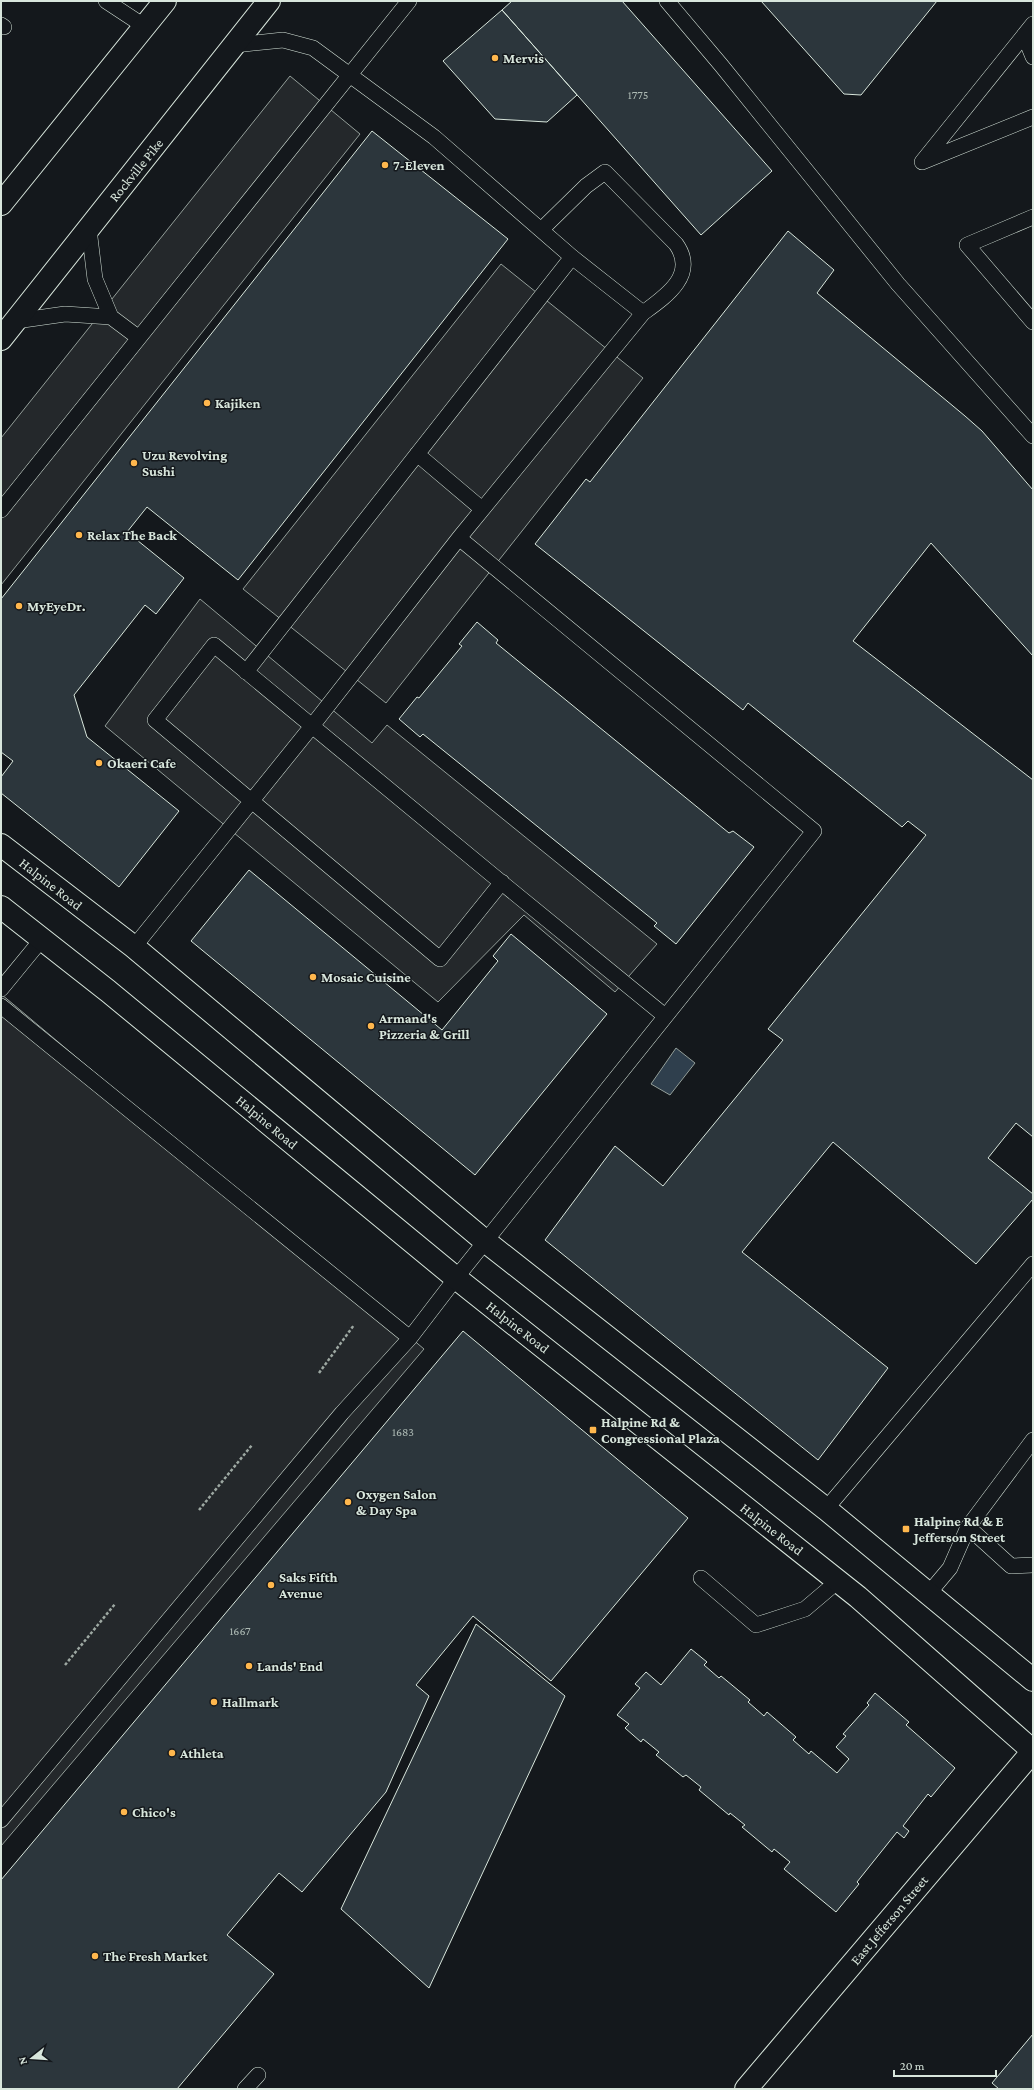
<svg xmlns="http://www.w3.org/2000/svg" width="1034" height="2090" viewBox="0 0 1034 2090" font-family="'Crimson Pro',serif">
  <rect width="100%" height="100%" fill="#14181c"/>
  <!-- parking -->
  <path fill="#24282b" stroke="#939e99" d="M290 76 360 134 1 585V438Z
    M501 264 643 378 386 703 243 589Z
    M200 599 372 743 387 725 657 944 615 992 524 915 438 1002 105 726Z
    M1 994 424 1349 1 1846Z"/>
  <!-- water -->
  <path fill="#2f3f4d" stroke="#939e99" d="M676 1048 695 1063 670 1095 651 1084Z"/>
  <!-- building -->
  <path fill="#2c363c" stroke="#d8e6dc" d="M512 1H622L772 171 701 235 502 10Z
    M761 1H937L861 95 844 94Z
    M502 10 577 95 547 122 495 119 443 61Z
    M372 131 508 239 238 580 147 507 127 532 184 578 156 614 145 605 74 695 87 737 179 811 119 887 1 793V777L13 761 1 752V599Z
    M788 231 834 270 817 293 965 416 982 431 1033 490V656L931 543 853 641 1033 780V1137L1016 1123 988 1158 1033 1194V1199L976 1264 833 1142 742 1252 888 1368 818 1460 545 1240 615 1146 663 1186 783 1040 768 1029 926 835 908 821 902 827 748 703 743 710 535 544 586 479 590 482Z
    M477 622 498 640 496 643 729 833 733 831 754 847 676 944 654 926 657 923 423 734 420 737 399 719 417 697 419 698 462 646 459 644Z
    M249 870 442 1030 498 961 493 956 511 934 607 1014 475 1175 191 941Z
    M463 1331 688 1518 551 1681 473 1616 416 1685 429 1696 386 1792 302 1892 279 1873 227 1935 274 1974 177 2089H1V1880Z
    M476 1624 565 1696 429 1988 341 1909Z
    M691 1649 707 1662 704 1665 719 1678 721 1676 750 1700 748 1702 764 1716 767 1712 796 1737 793 1740 809 1754 811 1751 837 1773 849 1759 836 1747 846 1736 843 1734 869 1705 867 1703 875 1693 909 1722 906 1725 955 1768 931 1797 928 1794 903 1826 909 1831 904 1838 897 1832 857 1882 859 1884 836 1912 784 1869 790 1862 774 1849 772 1852 742 1827 745 1825 730 1813 729 1815 699 1790 701 1787 686 1775 683 1777 656 1755 659 1752 643 1739 641 1742 625 1728 629 1724 617 1715 640 1688 635 1684 646 1672 661 1685Z
    M1033 2034V2089H999L992 2083Z"/>
  <g fill="none" stroke-linecap="round" stroke-linejoin="round">
    <!-- service casing -->
    <g stroke="#d8e6dc" stroke-width="16">
      <path id="service" d="M106 1 144 26
        M667 1 721 65 898 284 1033 436
        M1033 24 922 162 1033 117
        M1 25 4 27
        M1024 35 1033 57
        M235 45 283 40 313 48 434 137 572 257 643 313
        M1033 217 967 245 1033 322
        M89 229 95 279 111 317 139 338
        M16 321 65 314 111 317
        M417 454 482 509
        M1 510 409 1
        M246 672 572 257
        M502 882 440 959 155 720 214 645C364 770 514 893 665 1016
        M134 947 312 726 459 538 643 313C665 297 698 275 676 244L605 172 586 186 541 230
        M1 989 42 939
        M1 1006 410 1338
        M826 1509 1033 1264
        M968 1527 1011 1566 1033 1565
        M701 1578 756 1625 805 1609 838 1581
        M929 1593 950 1568 968 1527 1033 1440
        M1 1820 342 1413 410 1338 456 1278 814 831 459 538
        M245 2089 258 2075"/>
    </g>
    <!-- tertiary casing -->
    <g stroke="#d8e6dc" stroke-width="24">
      <path id="tertiary" d="M1 845 134 947 485 1241 826 1509 1033 1680
        M1 907 108 991 456 1278 858 1597 1033 1751
        M746 2089 1033 1751"/>
    </g>
    <!-- primary casing -->
    <g stroke="#d8e6dc" stroke-width="24">
      <path id="primary" d="M1 204 165 1
        M1 339 269 1"/>
    </g>
    <!-- path -->
    <path stroke="#9da8a2" stroke-width="2.5" stroke-dasharray="3 2" stroke-linecap="butt" d="M319 1373 354 1325
      M199 1510 252 1445
      M65 1665 115 1604"/>
    <!-- service -->
    <use href="#service" stroke="#14181c" stroke-width="15"/>
    <!-- tertiary -->
    <use href="#tertiary" stroke="#14181c" stroke-width="22"/>
    <!-- primary -->
    <use href="#primary" stroke="#14181c" stroke-width="22"/>
  </g>
  <!-- markers -->
  <g fill="#ffb74d" stroke="#14181c" stroke-width="1.5">
    <circle cx="495" cy="58" r="4"/>
    <circle cx="385" cy="165" r="4"/>
    <circle cx="207" cy="403" r="4"/>
    <circle cx="134" cy="463" r="4"/>
    <circle cx="79" cy="535" r="4"/>
    <circle cx="19" cy="606" r="4"/>
    <circle cx="99" cy="763" r="4"/>
    <circle cx="313" cy="977" r="4"/>
    <circle cx="371" cy="1026" r="4"/>
    <rect x="589" y="1426" width="8" height="8" rx="2"/>
    <circle cx="348" cy="1502" r="4"/>
    <rect x="902" y="1525" width="8" height="8" rx="2"/>
    <circle cx="271" cy="1585" r="4"/>
    <circle cx="249" cy="1666" r="4"/>
    <circle cx="214" cy="1702" r="4"/>
    <circle cx="172" cy="1753" r="4"/>
    <circle cx="124" cy="1812" r="4"/>
    <circle cx="95" cy="1956" r="4"/>
  </g>
  <g text-anchor="middle" dominant-baseline="central" stroke-width="3" stroke-linejoin="round" paint-order="stroke">
    <!-- number labels -->
    <g font-size="12" fill="#adbab4">
      <text x="638" y="95">1775</text>
      <text x="403" y="1432">1683</text>
      <text x="240" y="1631">1667</text>
    </g>
    <!-- poi labels -->
    <g font-size="14" font-weight="bold" fill="#d8e6dc" stroke="#14181c" text-anchor="start">
      <text x="503" y="58">Mervis</text>
      <text x="393" y="165">7-Eleven</text>
      <text x="215" y="403">Kajiken</text>
      <text x="142" y="455">Uzu Revolving<tspan x="142" dy="16">Sushi</tspan></text>
      <text x="87" y="535">Relax The Back</text>
      <text x="27" y="606">MyEyeDr.</text>
      <text x="107" y="763">Okaeri Cafe</text>
      <text x="321" y="977">Mosaic Cuisine</text>
      <text x="379" y="1018">Armand's<tspan x="379" dy="16">Pizzeria &amp; Grill</tspan></text>
      <text x="601" y="1422">Halpine Rd &amp;<tspan x="601" dy="16">Congressional Plaza</tspan></text>
      <text x="356" y="1494">Oxygen Salon<tspan x="356" dy="16">&amp; Day Spa</tspan></text>
      <text x="914" y="1521">Halpine Rd &amp; E<tspan x="914" dy="16">Jefferson Street</tspan></text>
      <text x="279" y="1577">Saks Fifth<tspan x="279" dy="16">Avenue</tspan></text>
      <text x="257" y="1666">Lands' End</text>
      <text x="222" y="1702">Hallmark</text>
      <text x="180" y="1753">Athleta</text>
      <text x="132" y="1812">Chico's</text>
      <text x="103" y="1956">The Fresh Market</text>
    </g>
    <!-- street labels -->
    <g font-size="14" fill="#d8e6dc" stroke="#14181c">
      <text transform="translate(136 170) rotate(-51)">Rockville Pike</text>
      <text transform="translate(51 884) rotate(38)">Halpine Road</text>
      <text transform="translate(267 1122) rotate(40)">Halpine Road</text>
      <text transform="translate(518 1327) rotate(38)">Halpine Road</text>
      <text transform="translate(772 1529) rotate(38)">Halpine Road</text>
      <text transform="translate(889 1920) rotate(-50)">East Jefferson Street</text>
    </g>
  </g>
  <!-- border -->
  <rect width="1034" height="2090" fill="none" stroke="#d8e6dc" stroke-width="4"/>
  <!-- north arrow -->
  <g transform="translate(32 2058) rotate(253)" stroke="#14181c" stroke-width="3" paint-order="stroke">
  <path d="M0-3L7 15L0 10L-7 15Z" fill="#d8e6dc"/>
  <text y="-6" font-size="11" font-weight="bold" text-anchor="middle" fill="#d8e6dc">N</text>
  </g>
  <!-- scale -->
  <path d="M894 2070v6h102v-6" fill="none" stroke="#d8e6dc" stroke-width="2"/>
  <text x="900" y="2070" font-size="12" fill="#d8e6dc" stroke="#14181c" stroke-width="3" paint-order="stroke">20 m</text>
</svg>
